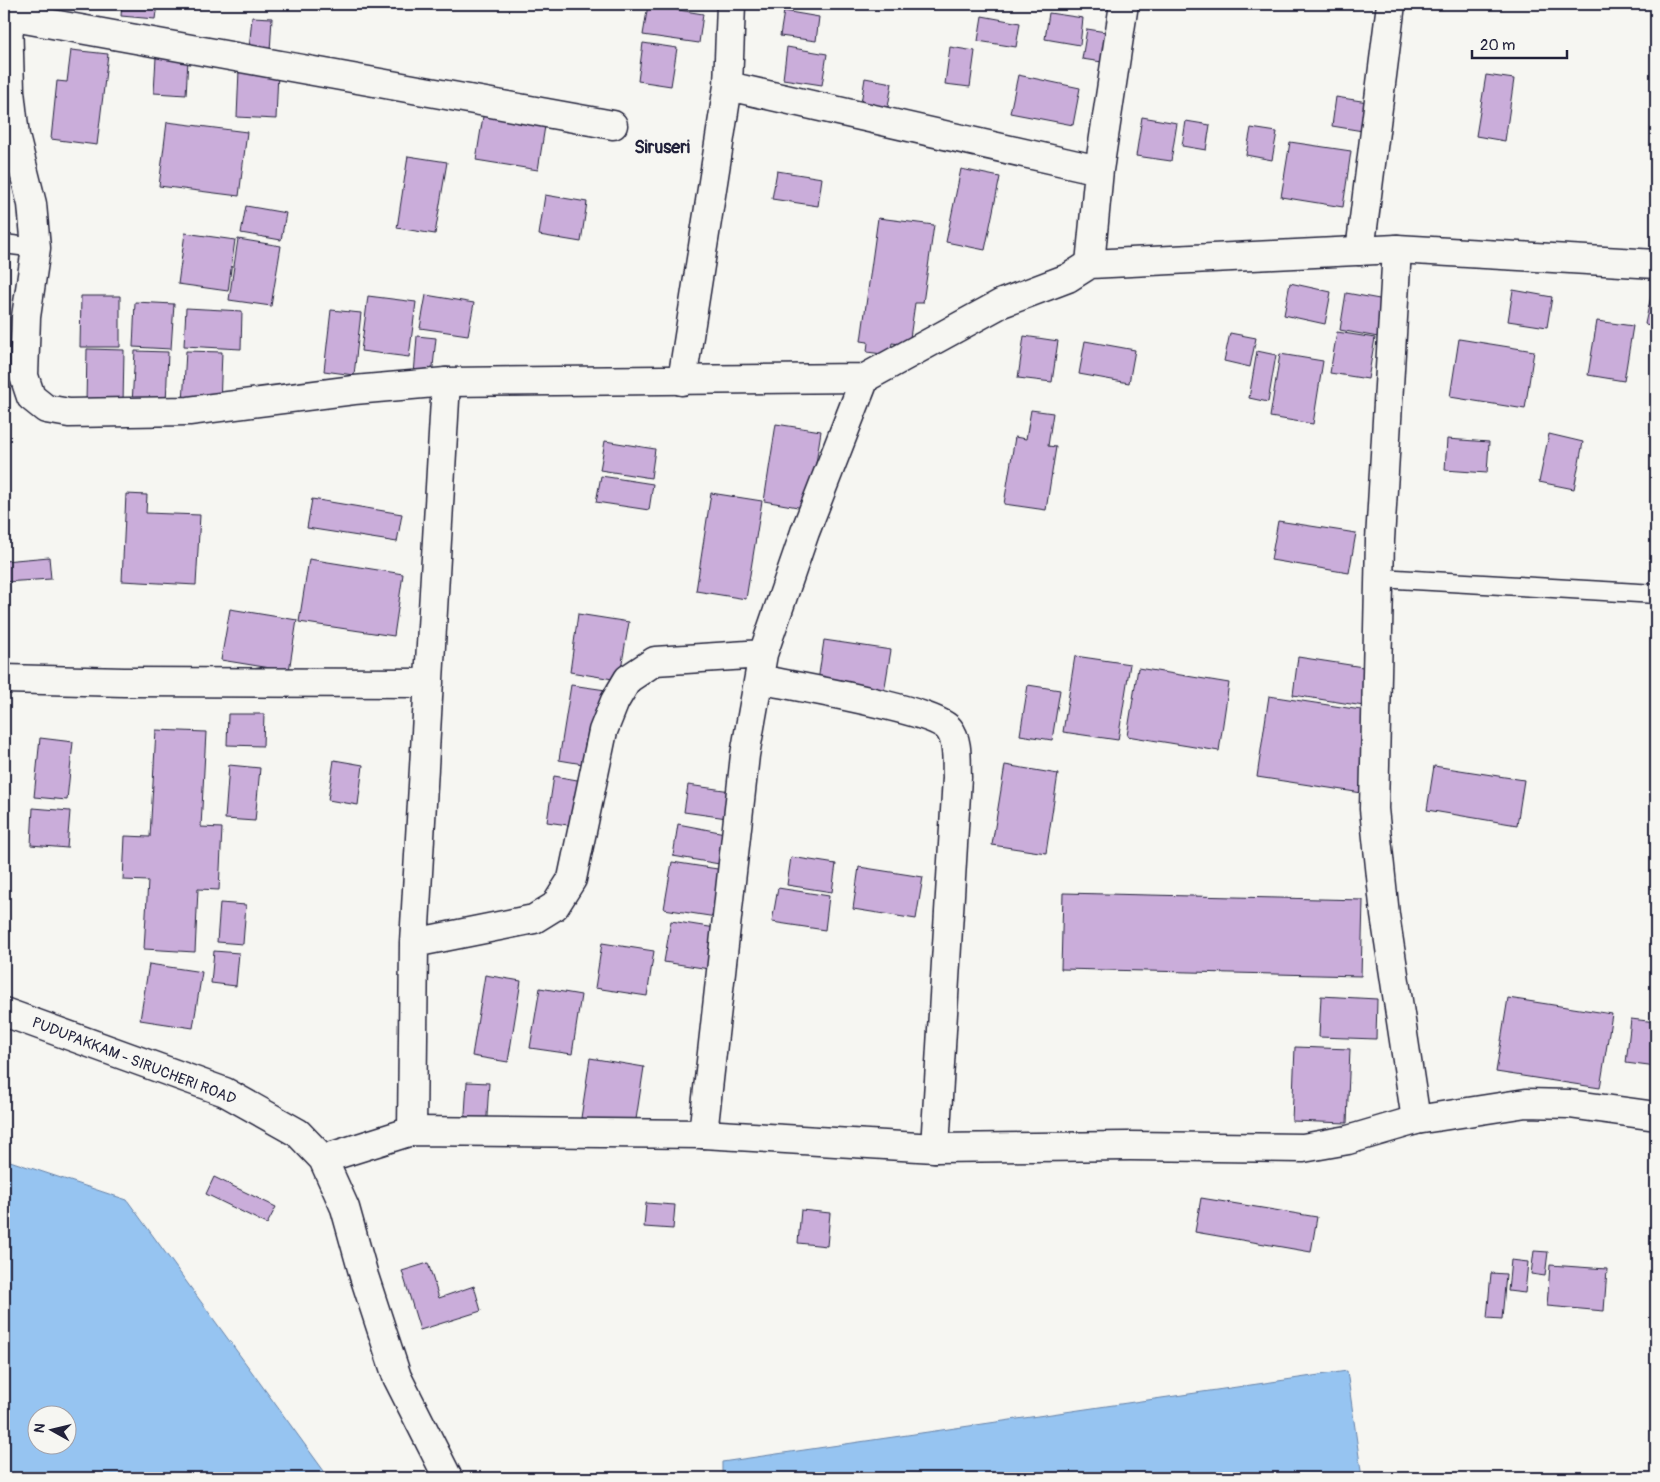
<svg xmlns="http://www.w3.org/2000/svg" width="1660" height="1482" viewBox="0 0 1660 1482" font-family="Pangolin,sans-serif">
  <rect width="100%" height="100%" fill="#f6f6f2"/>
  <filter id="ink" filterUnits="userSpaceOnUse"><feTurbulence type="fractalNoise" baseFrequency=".02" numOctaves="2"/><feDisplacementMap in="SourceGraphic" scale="10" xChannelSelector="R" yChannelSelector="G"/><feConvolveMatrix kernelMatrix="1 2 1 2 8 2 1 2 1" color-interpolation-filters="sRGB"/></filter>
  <g filter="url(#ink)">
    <!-- water -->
    <path fill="#96c4f1" stroke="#6883a8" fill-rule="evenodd" d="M4 1159 127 1200 329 1478H4ZM38 1414H68V1444H38Z
      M1347 1371 1362 1478H722V1462Z"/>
    <!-- building -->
    <path fill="#caadda" stroke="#22223b" d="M122 4H157L155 19 121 16Z
      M648 5 703 14 699 43 643 35Z
      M784 11 819 17 816 41 780 36Z
      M1049 13 1083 18 1080 45 1045 39Z
      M982 16 1020 23 1016 47 978 41Z
      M252 17 272 18 270 52 249 50Z
      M1087 29 1106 32 1102 62 1082 59Z
      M643 43 677 48 671 86 638 81Z
      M787 47 827 54 822 85 783 79Z
      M950 47 975 51 970 87 945 84Z
      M71 50 108 54 97 145 51 139 57 81 67 82Z
      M156 57 188 59 186 95 154 93Z
      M239 70 278 72 276 119 237 117Z
      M1018 75 1080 88 1073 125 1010 113Z
      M1486 75 1514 79 1505 141 1476 136Z
      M865 78 892 83 888 107 861 103Z
      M1336 97 1374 103 1369 132 1332 126Z
      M484 110 546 120 538 170 476 160Z
      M1142 117 1177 123 1171 161 1136 156Z
      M1186 121 1210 125 1206 150 1182 146Z
      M167 122 247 132 239 196 159 186Z
      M1251 128 1277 132 1272 160 1246 155Z
      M1290 142 1351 151 1343 207 1281 197Z
      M408 156 447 162 435 234 397 228Z
      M961 169 1000 177 985 250 946 242Z
      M777 171 822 178 818 206 772 199Z
      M545 195 587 202 581 242 539 235Z
      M246 206 286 213 281 240 241 233Z
      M878 218 934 225 923 303H915L909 345 892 343 890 355 867 352 868 342 861 341Z
      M185 233 235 240 228 291 178 284Z
      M238 239 281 246 271 306 229 300Z
      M1290 283 1331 292 1325 324 1284 315Z
      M1513 290 1552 297 1547 327 1508 321Z
      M1346 293 1385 300 1378 337 1340 330Z
      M426 295 474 303 468 335 420 328Z
      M81 296H120V347H80Z
      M368 296 416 302 409 357 361 351Z
      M1651 296 1656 298V326L1645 324Z
      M135 302 174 304 171 349 133 347Z
      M186 308 242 311 241 349 184 346Z
      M331 310 361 313 354 375 324 371Z
      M1597 321 1633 326 1624 381 1588 375Z
      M1337 332 1375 338 1368 379 1330 373Z
      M1230 333 1256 338 1250 367 1224 361Z
      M417 336 436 338 432 376 414 375Z
      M1024 336 1058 341 1052 382 1018 378Z
      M1459 339 1534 351 1525 409 1450 397Z
      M1085 341 1135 350 1129 383 1079 374Z
      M87 349 124 350 123 404 86 403Z
      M135 351 168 352 166 405 132 404Z
      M186 351 222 352 220 404 183 403Z
      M1257 351 1276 355 1268 402 1249 398Z
      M1280 354 1323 361 1313 424 1270 417Z
      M1031 410 1053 413 1048 446 1056 447 1046 510 1004 504 1015 437 1026 439Z
      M776 424 821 431 809 509 764 501Z
      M1549 434 1583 442 1574 489 1539 482Z
      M1447 439 1489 442 1487 473 1445 470Z
      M605 441 655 449 651 478 600 470Z
      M601 476 653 484 649 510 596 502Z
      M711 493 762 501 746 599 696 591Z
      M126 494 147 495 146 513 200 515 196 585 122 581Z
      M312 499 402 514 397 542 307 528Z
      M1278 521 1356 533 1349 573 1271 560Z
      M49 557 51 579 4 582V561Z
      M309 559 403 574 394 636 299 622Z
      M230 609 297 620 289 671 221 660Z
      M578 614 629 622 619 680 570 672Z
      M824 640 891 650 883 698 817 688Z
      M1075 656 1130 664 1118 740 1063 732Z
      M1298 657 1376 669 1370 707 1293 695Z
      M1138 668 1229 683 1219 751 1127 736Z
      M571 685 606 690 595 766 559 760Z
      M1028 685 1060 690 1052 740 1020 735Z
      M1269 696 1374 712 1362 793 1257 777Z
      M228 714H264L263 746 227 745Z
      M156 730 206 732 201 827 222 828 219 890 198 889 195 952 144 949 148 881 123 880 125 836 150 837Z
      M40 738 73 742 67 800 34 797Z
      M334 760 363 765 358 805 328 800Z
      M229 765 260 768 255 821 225 819Z
      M1005 765 1058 774 1046 853 992 845Z
      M1434 766 1524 780 1517 825 1427 810Z
      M554 776 589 782 582 827 547 822Z
      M688 785 731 791 727 818 684 812Z
      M33 808 70 811 67 848 31 845Z
      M678 824 730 834 725 865 673 856Z
      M791 857 836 864 832 892 787 885Z
      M672 862 724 870 716 917 664 909Z
      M859 867 923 877 916 919 853 909Z
      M778 888 829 896 825 930 772 922Z
      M1063 893 1363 900 1361 976 1061 969Z
      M220 903 246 905 243 944 217 942Z
      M671 921 722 929 716 970 664 962Z
      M602 943 654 951 647 996 595 988Z
      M214 951 239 953 236 986 211 983Z
      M149 964 202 972 193 1028 140 1020Z
      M485 975 521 981 508 1062 472 1056Z
      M540 988 581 995 572 1054 530 1048Z
      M1321 996 1377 999 1376 1039 1319 1037Z
      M1508 998 1612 1014 1600 1088 1496 1072Z
      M1631 1019 1656 1022V1067L1626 1063Z
      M1295 1047 1350 1049 1347 1123 1292 1121Z
      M590 1058 644 1067 635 1126 581 1118Z
      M467 1082 489 1083 486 1132 464 1130Z
      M214 1177 276 1207 267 1224 206 1194Z
      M1201 1198 1317 1217 1311 1252 1195 1232Z
      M646 1203 675 1205 673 1229 644 1227Z
      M801 1210 830 1213 827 1246 798 1243Z
      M1534 1251 1548 1252 1545 1276 1531 1274Z
      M1511 1260 1528 1262 1525 1293 1508 1291Z
      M428 1263 439 1298 474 1286 481 1311 420 1330 402 1271Z
      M1550 1265 1607 1269 1604 1311 1547 1306Z
      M1491 1273 1506 1274 1502 1319 1487 1318Z"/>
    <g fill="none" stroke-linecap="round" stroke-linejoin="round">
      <!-- lane casing -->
      <g stroke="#22223b" stroke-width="21">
        <path id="lane" d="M4 244 36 248
          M1379 578 1656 594"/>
      </g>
      <!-- street casing -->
      <g stroke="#22223b" stroke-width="31">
        <path id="street" d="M8 16 613 125
          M728 86 1099 170
          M1397 249 1380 540 1374 809 1385 915 1416 1120
          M1360 251 1391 4
          M1090 264 1099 170 1124 4
          M682 381 728 86 731 4
          M4 679 124 682 429 683
          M759 679C791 686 933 709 949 729 959 741 956 763 957 777L935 1148
          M414 943 534 919 555 906 572 879 603 731 615 701 628 679 655 661 763 654
          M412 1131 414 943 446 382
          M703 1134 745 755 763 654 805 532 865 378"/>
      </g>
      <!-- secondary casing -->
      <g stroke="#22223b" stroke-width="31">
        <path id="secondary" d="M10 4 8 16 10 91 15 136 32 204 36 248 26 317 24 376 31 397 46 409 69 413 189 411 354 390 446 382 865 378 1002 303 1068 278 1090 264 1397 249 1656 264
          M4 1012 225 1092 298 1133 323 1159 345 1208 364 1276 397 1377 448 1478
          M323 1159 412 1131 703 1134 935 1148 1130 1146 1303 1148 1348 1140 1416 1120 1526 1103 1569 1104 1656 1116"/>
      </g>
      <!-- lane -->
      <use href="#lane" stroke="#f6f6f2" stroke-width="18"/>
      <!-- street -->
      <use href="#street" stroke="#f6f6f2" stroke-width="28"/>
      <!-- secondary -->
      <use href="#secondary" stroke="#f6f6f2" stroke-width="28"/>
    </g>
  </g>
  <g text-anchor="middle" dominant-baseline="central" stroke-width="5" stroke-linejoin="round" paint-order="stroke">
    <!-- street labels -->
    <g font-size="15" fill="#22223b" stroke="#f6f6f2">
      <text transform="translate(134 1061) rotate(21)">PUDUPAKKAM - SIRUCHERI ROAD</text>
    </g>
    <!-- quarter labels -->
    <g font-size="18" font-weight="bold" fill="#22223b" stroke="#f6f6f2">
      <text x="662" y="147">Siruseri</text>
    </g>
  </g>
  <!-- margin -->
  <rect width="1660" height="1482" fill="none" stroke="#f6f6f2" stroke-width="20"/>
  <rect x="10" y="10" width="1640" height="1462" fill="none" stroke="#22223b" stroke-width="2" filter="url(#ink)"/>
  <!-- north arrow -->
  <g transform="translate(52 1430) rotate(278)"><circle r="24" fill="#f6f6f2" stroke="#a1a1a9"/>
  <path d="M0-4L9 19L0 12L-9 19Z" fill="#22223b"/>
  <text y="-8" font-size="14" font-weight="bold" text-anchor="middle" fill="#22223b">N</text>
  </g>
  <!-- scale -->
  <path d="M1472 50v8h95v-8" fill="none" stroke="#22223b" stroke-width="2.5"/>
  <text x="1480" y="50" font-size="15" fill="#22223b" stroke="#f6f6f2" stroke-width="4" paint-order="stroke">20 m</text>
</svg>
